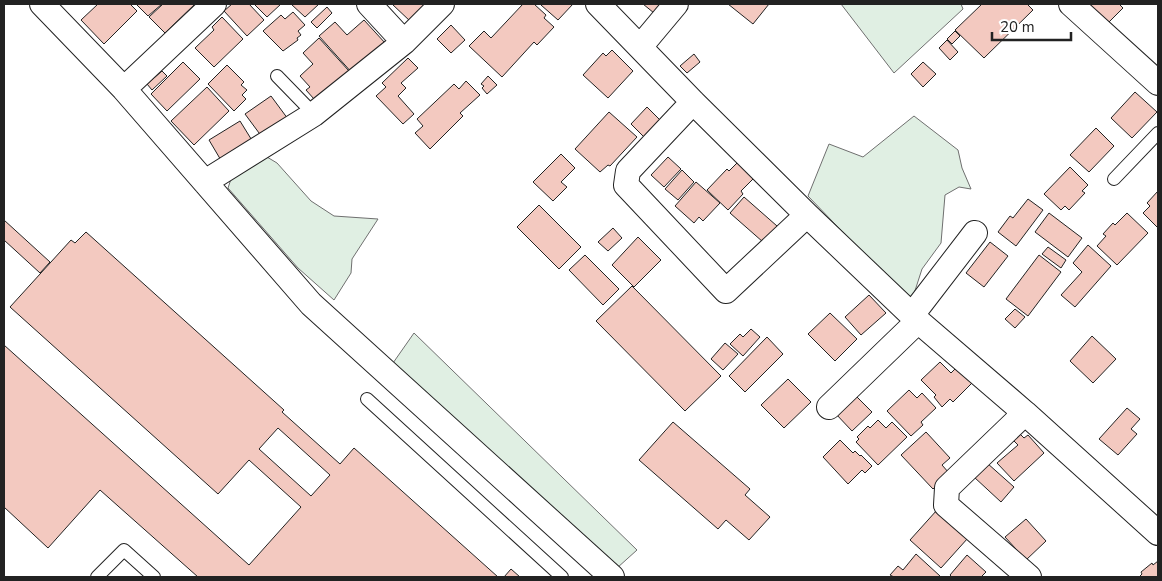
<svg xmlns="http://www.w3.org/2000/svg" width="1162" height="581" viewBox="0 0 1162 581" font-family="'Nunito Sans',sans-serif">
  <rect width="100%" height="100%" fill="#fff"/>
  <!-- green -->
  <path fill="#e0efe3" stroke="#6f6f6f" d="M841 4H961L963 9 894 73Z
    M914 116 958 150 962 168 971 189 959 187 945 195 941 243 922 269 911 303 808 196 829 144 863 157Z
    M267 157 277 163 311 201 334 216 378 219 352 259 351 273 334 300 298 268 228 188 232 176Z
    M414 333 637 550 617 568 393 363Z"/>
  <!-- building -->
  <path fill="#f3c9c0" stroke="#222" fill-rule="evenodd" d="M98 4H130L137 11 104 44 81 20Z
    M136 4H162L148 16Z
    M163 4H195L165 33 149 17Z
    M232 4H249L264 20 247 36 224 11Z
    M254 4H281L267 17Z
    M291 4H319L305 17Z
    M392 4H429L411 22Z
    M523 4H534L546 15 544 18 554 27 537 45 534 42 502 77 469 46 484 31 491 38Z
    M543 4H573L558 20 541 5Z
    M643 4H662L654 13Z
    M728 4H769L753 24Z
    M982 4H1027L1033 10 984 58 955 30Z
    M1089 4H1119L1123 8 1106 25 1088 5Z
    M327 7 332 13 317 28 311 22Z
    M293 12 305 25 298 31 301 35 297 38 298 40 283 51 263 31 281 15 285 19Z
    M222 17 243 39 214 67 195 48 214 30 212 27Z
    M364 20 386 44 353 74 319 36 335 22 347 35Z
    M451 25 465 40 451 53 437 39Z
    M955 31 960 36 952 44 947 39Z
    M319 38 349 71 329 89 324 97 321 93 314 99 306 90 310 87 300 76 313 64 303 53Z
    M947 40 958 52 950 60 939 48Z
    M612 50 633 71 608 98 583 75 603 53 606 56Z
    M694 54 700 62 687 73 680 66Z
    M408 58 418 68 401 83 406 88 398 96 414 114 403 124 376 96 386 87 382 83Z
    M183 62 200 79 167 111 151 94Z
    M923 62 936 74 923 87 911 74Z
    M227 65 244 82 241 85 247 90 242 95 246 99 234 111 208 84Z
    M162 71 167 76 152 90 147 84Z
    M488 76 497 85 487 94 482 88 484 86 481 84Z
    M466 81 480 95 460 113 463 116 430 149 415 133 423 126 417 119 454 84 459 89Z
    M207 87 229 111 194 145 171 121Z
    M1135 92 1157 112 1132 138 1111 118Z
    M271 96 288 119 262 137 245 114Z
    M647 107 661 121 645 138 631 124Z
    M609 112 637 137 610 166 608 165 600 172 575 149Z
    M240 121 253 142 222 162 209 140Z
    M1096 128 1114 146 1089 172 1070 155Z
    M561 154 575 168 561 182 567 187 553 201 533 182Z
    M668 157 681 169 664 187 651 175Z
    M738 162 754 178 741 191 743 194 728 210 707 190 727 169 729 171Z
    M1070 167 1088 185 1082 191 1085 193 1069 210 1065 206 1061 210 1044 194Z
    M682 170 694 182 678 200 665 189Z
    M696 182 720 203 703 221 699 217 694 223 675 206Z
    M1158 191V228L1143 213 1150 206 1147 203Z
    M744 197 777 226 763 242 730 213Z
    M1028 199 1043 210 1016 246 998 232 1010 216 1013 218Z
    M539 205 581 247 559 269 517 227Z
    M1049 213 1082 238 1068 257 1035 232Z
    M1127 213 1148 233 1117 265 1097 246 1106 236 1103 234 1113 223 1115 225Z
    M4 220 50 262 40 273 4 240Z
    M613 228 622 238 608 251 598 242Z
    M86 232 284 410 282 412 340 464 354 448 498 577H198L100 490 48 548 4 507V345L249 565 301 507 249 460 218 494 10 307 71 240 75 243ZM278 428 330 475 311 496 259 449Z
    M638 237 661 260 634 287 612 265Z
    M990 242 1008 256 984 287 966 273Z
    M1088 245 1111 266 1075 307 1061 295 1082 272 1073 263Z
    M1048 247 1066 260 1061 268 1042 254Z
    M585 255 619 289 603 305 569 270Z
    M1039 255 1061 272 1028 316 1006 299Z
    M632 286 721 376 685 411 596 321Z
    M869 295 886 313 861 335 845 317Z
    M1015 309 1025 317 1015 328 1005 319Z
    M830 313 857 339 835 361 808 334Z
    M751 329 760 337 743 356 730 344 740 334 743 337Z
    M1092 336 1116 359 1093 383 1070 361Z
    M767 337 783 354 745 392 729 376Z
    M725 343 738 354 723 370 711 359Z
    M940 362 951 373 957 367 972 383 953 402 950 399 942 407 934 397 936 395 921 380Z
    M788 379 811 402 784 428 761 405Z
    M909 390 917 398 922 393 936 408 921 422 923 425 911 436 887 411Z
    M854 394 872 412 852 431 835 413Z
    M1127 408 1140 419 1131 429 1137 434 1118 455 1099 439Z
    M878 420 886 428 892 422 907 437 878 465 856 442 859 439 857 437 868 426 870 428Z
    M673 422 750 489 745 495 770 517 749 540 726 520 718 529 639 460Z
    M926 432 950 458 942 465 949 473 933 489 901 455Z
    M1020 434 1024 438 1028 435 1044 453 1014 481 997 463 1018 445 1013 440Z
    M840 440 853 453 855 451 860 456 861 455 872 466 865 473 862 470 848 484 823 457Z
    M987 463 1014 487 1001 502 974 477Z
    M937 510 968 538 941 568 910 540Z
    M1026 519 1046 541 1026 560 1005 537Z
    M916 554 940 576 939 577H894L890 575 898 566 903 570Z
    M967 555 986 572 981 577H952L950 575Z
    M1158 561V577H1139L1142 574 1141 572 1152 563 1153 565Z
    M511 569 520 577H504Z"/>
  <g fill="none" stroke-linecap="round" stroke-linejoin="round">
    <!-- service casing -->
    <g stroke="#222" stroke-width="14">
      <path id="service" d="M277 76 314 114
        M1114 179 1158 133
        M367 399 562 577
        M97 577 124 550 154 577"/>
    </g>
    <!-- minor casing -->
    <g stroke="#222" stroke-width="26">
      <path id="minor" d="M42 4 124 89 311 304 612 577
        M369 4 404 42
        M598 4 693 102 807 215 918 321 1025 413 1158 533
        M1071 4 1158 83
        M640 47 676 4
        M124 89 214 4
        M693 102 628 171 626 185 726 291 807 215
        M205 182 314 114 404 42 442 4
        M912 315 975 233
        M829 407 918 321
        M1025 413 947 488 946 505 1029 577"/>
    </g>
    <!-- service -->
    <use href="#service" stroke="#fff" stroke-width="12"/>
    <!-- minor -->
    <use href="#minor" stroke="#fff" stroke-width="24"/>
  </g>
  <!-- border -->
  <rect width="1162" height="581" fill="none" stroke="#222222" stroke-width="10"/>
  <!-- scale -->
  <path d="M992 32v8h79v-8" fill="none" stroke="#222222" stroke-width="2.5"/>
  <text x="1000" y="32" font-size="15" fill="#222222" stroke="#ffffff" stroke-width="4" paint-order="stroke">20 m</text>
</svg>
